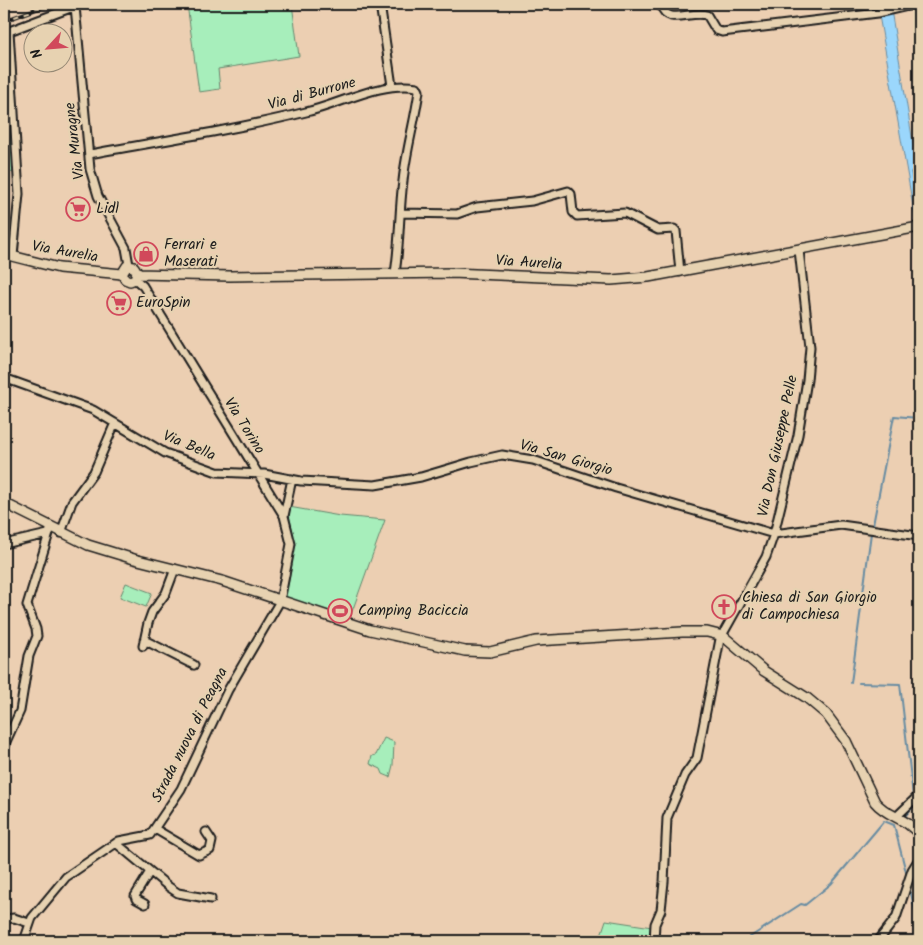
<svg xmlns="http://www.w3.org/2000/svg" width="923" height="945" viewBox="0 0 923 945" font-family="Kalam,sans-serif">
  <rect width="100%" height="100%" fill="#eccfb2"/>
  <filter id="ink" filterUnits="userSpaceOnUse"><feTurbulence type="fractalNoise" baseFrequency=".02" numOctaves="2"/><feDisplacementMap in="SourceGraphic" scale="10" xChannelSelector="R" yChannelSelector="G"/><feConvolveMatrix kernelMatrix="1 2 1 2 8 2 1 2 1" color-interpolation-filters="sRGB"/></filter>
  <g filter="url(#ink)">
    <!-- green -->
    <path fill="#a7eebb" stroke="#62856c" d="M187 4H292L299 56 218 69 220 89 199 92Z
      M8 37 15 172 4 173V39Z
      M289 507 340 516 385 520 349 620 284 599C290 581 295 553 293 534 292 524 288 517 289 507Z
      M126 583 152 593 146 607 120 597Z
      M384 738 394 742 393 765 390 777 383 774 381 769 370 764 372 756 376 755Z
      M606 920 652 927 651 941H599Z"/>
    <!-- water -->
    <path fill="#9bd7fc" stroke="#688ca2" d="M877 4H890L919 179V240Z"/>
    <g fill="none" stroke-linecap="round" stroke-linejoin="round">
      <!-- shore -->
      <path stroke="#4f6776" stroke-width="1" d="M919 170 913 169 911 172 919 221"/>
      <!-- stream -->
      <path stroke="#688ca2" stroke-width="2" d="M873 525 894 416 919 418
        M851 683 871 533
        M859 683 900 684 913 796
        M905 816 914 806
        M894 825 907 876
        M909 885 918 923 912 941
        M744 941 801 904 805 905 831 884 884 821 894 825"/>
      <!-- minor casing -->
      <g stroke="#1c1c1c" stroke-width="11">
        <path id="minor" d="M380 4 392 86
          M660 4C668 27 689 10 707 15L716 30 722 32 878 13 917 4
          M75 6 90 169 98 196 126 248 129 265
          M9 31 19 194 13 256
          M4 33 81 4
          M89 154C162 141 234 130 306 112 341 104 380 81 417 87L419 91C415 121 406 151 403 181 399 212 400 242 395 273
          M402 213 457 214 477 207 532 201 568 191 571 194 573 212 577 216 625 213 658 230 674 229 676 231 680 272
          M4 378 93 410 165 453 217 472 264 474 301 481 375 485 421 477 471 462 502 455 533 460 616 488 774 534 841 525 919 536
          M284 516 292 479
          M61 533 72 502 94 472 115 423
          M4 544 48 534
          M144 640 194 665
          M143 646 148 623 152 612 166 593 175 569
          M4 746 20 711 29 656 37 636 36 629 27 605 51 527
          M896 817 919 795
          M155 829 199 855 210 850 212 841 206 832
          M116 843 169 887 178 893 211 899
          M145 904 136 899 135 896 149 873
          M4 919 14 918 29 923
          M24 941 32 918 66 877 119 841 150 835 181 789 228 690 280 601 291 544 284 516 143 286 135 279
          M654 941 655 924 661 910 664 882 667 818 685 775 697 758 720 639 766 557 774 534 798 435 807 380 810 347 799 250
          M878 941 896 918 912 870 919 859"/>
      </g>
      <!-- major casing -->
      <g stroke="#1c1c1c" stroke-width="12">
        <path id="major" d="M4 254 59 268 122 274 125 279 130 281 135 279 137 272 134 267 127 266 122 274
          M137 274 230 276 452 273 611 280 648 277 919 227
          M4 503 88 545 134 559 222 581 370 630 465 651 490 652 536 641 682 632H707L723 636 764 671 807 698 826 714 846 741 875 802C887 817 908 818 919 835
          M919 941V940"/>
      </g>
      <!-- minor -->
      <use href="#minor" stroke="#e7d2b1" stroke-width="7"/>
      <!-- major -->
      <use href="#major" stroke="#e7d2b1" stroke-width="9"/>
      <!-- rail casing -->
      <g stroke="#1c1c1c" stroke-width="4">
        <path id="rail" d="M4 21 50 4"/>
      </g>
      <!-- rail -->
      <use href="#rail" stroke="#e7d2b1" stroke-width="2" stroke-dasharray="5.5" stroke-linecap="butt"/>
    </g>
  </g>
  <!-- icons -->
  <defs>
    <g id="supermarket-ring" transform="scale(1.25)"><circle r="9.5" fill="#e7d2b1" stroke="#d1495b" stroke-width="1.5"/><path d="M-6-5.5h2.5l.6 2H6L4.5 2H-2.5L-4.4-4H-6ZM-1.5 3.2a1.3 1.3 0 1 0 .1 0ZM3 3.2a1.3 1.3 0 1 0 .1 0Z" fill="#d1495b"/></g>
    <g id="shop-ring" transform="scale(1.25)"><circle r="9.5" fill="#e7d2b1" stroke="#d1495b" stroke-width="1.5"/><path d="M-5-2.5h2.3a2.7 3.5 0 0 1 5.4 0H5L5.5 6h-11ZM-1.5-2.5h3a1.5 2.3 0 0 0-3 0Z" fill="#d1495b"/></g>
    <g id="church-ring" transform="scale(1.25)"><circle r="9.5" fill="#e7d2b1" stroke="#d1495b" stroke-width="1.5"/><path d="M-1.2-6h2.4v3.5h3.3v2.4h-3.3V6h-2.4V-.1h-3.3v-2.4h3.3Z" fill="#d1495b"/></g>
    <g id="stadium-ring" transform="scale(1.25)"><circle r="9.5" fill="#e7d2b1" stroke="#d1495b" stroke-width="1.5"/><path d="M0-5a6.5 5 0 1 0 0 10a6.5 5 0 1 0 0-10ZM-3.5-1.8h7v3.6h-7Z" fill="#d1495b"/></g>
  </defs>
  <g fill-rule="evenodd">
    <use href="#supermarket-ring" x="78" y="209"/>
    <use href="#shop-ring" x="146" y="254"/>
    <use href="#supermarket-ring" x="119" y="303"/>
    <use href="#church-ring" x="724" y="607"/>
    <use href="#stadium-ring" x="340" y="611"/>
  </g>
  <g text-anchor="middle" dominant-baseline="central" stroke-width="4.5" stroke-linejoin="round" paint-order="stroke">
    <!-- street labels -->
    <g font-size="15" fill="#1c1c1c" stroke="#e7d2b1">
      <text transform="translate(312 94) rotate(-15)">Via di Burrone</text>
      <text transform="translate(75 141) rotate(-97)">Via Muragne</text>
      <text transform="translate(65 252) rotate(10)">Via Aurelia</text>
      <text transform="translate(529 263) rotate(4)">Via Aurelia</text>
      <text transform="translate(244 426) rotate(58)">Via Torino</text>
      <text transform="translate(189 446) rotate(23)">Via Bella</text>
      <text transform="translate(778 446) rotate(-78)">Via Don Giuseppe Pelle</text>
      <text transform="translate(566 458) rotate(16)">Via San Giorgio</text>
      <text transform="translate(190 735) rotate(-63)">Strada nuova di Peagna</text>
    </g>
    <!-- poi labels -->
    <g font-size="15" fill="#1c1c1c" stroke="#e7d2b1" text-anchor="start">
      <text x="96" y="209">Lidl</text>
      <text x="164" y="245">Ferrari e<tspan x="164" dy="17">Maserati</tspan></text>
      <text x="136" y="303">EuroSpin</text>
      <text x="742" y="598">Chiesa di San Giorgio<tspan x="742" dy="17">di Campochiesa</tspan></text>
      <text x="358" y="611">Camping Baciccia</text>
    </g>
  </g>
  <!-- margin -->
  <rect width="923" height="945" fill="none" stroke="#e7d2b1" stroke-width="20"/>
  <rect x="10" y="10" width="903" height="925" fill="none" stroke="#1c1c1c" stroke-width="2" filter="url(#ink)"/>
  <!-- north arrow -->
  <g transform="translate(48 48) rotate(244)"><circle r="24" fill="#e7d2b1" stroke="#968975"/>
  <path d="M0-4L9 19L0 12L-9 19Z" fill="#d1495b"/>
  <text y="-8" font-size="14" font-weight="bold" text-anchor="middle" fill="#1c1c1c">N</text>
  </g>
</svg>
